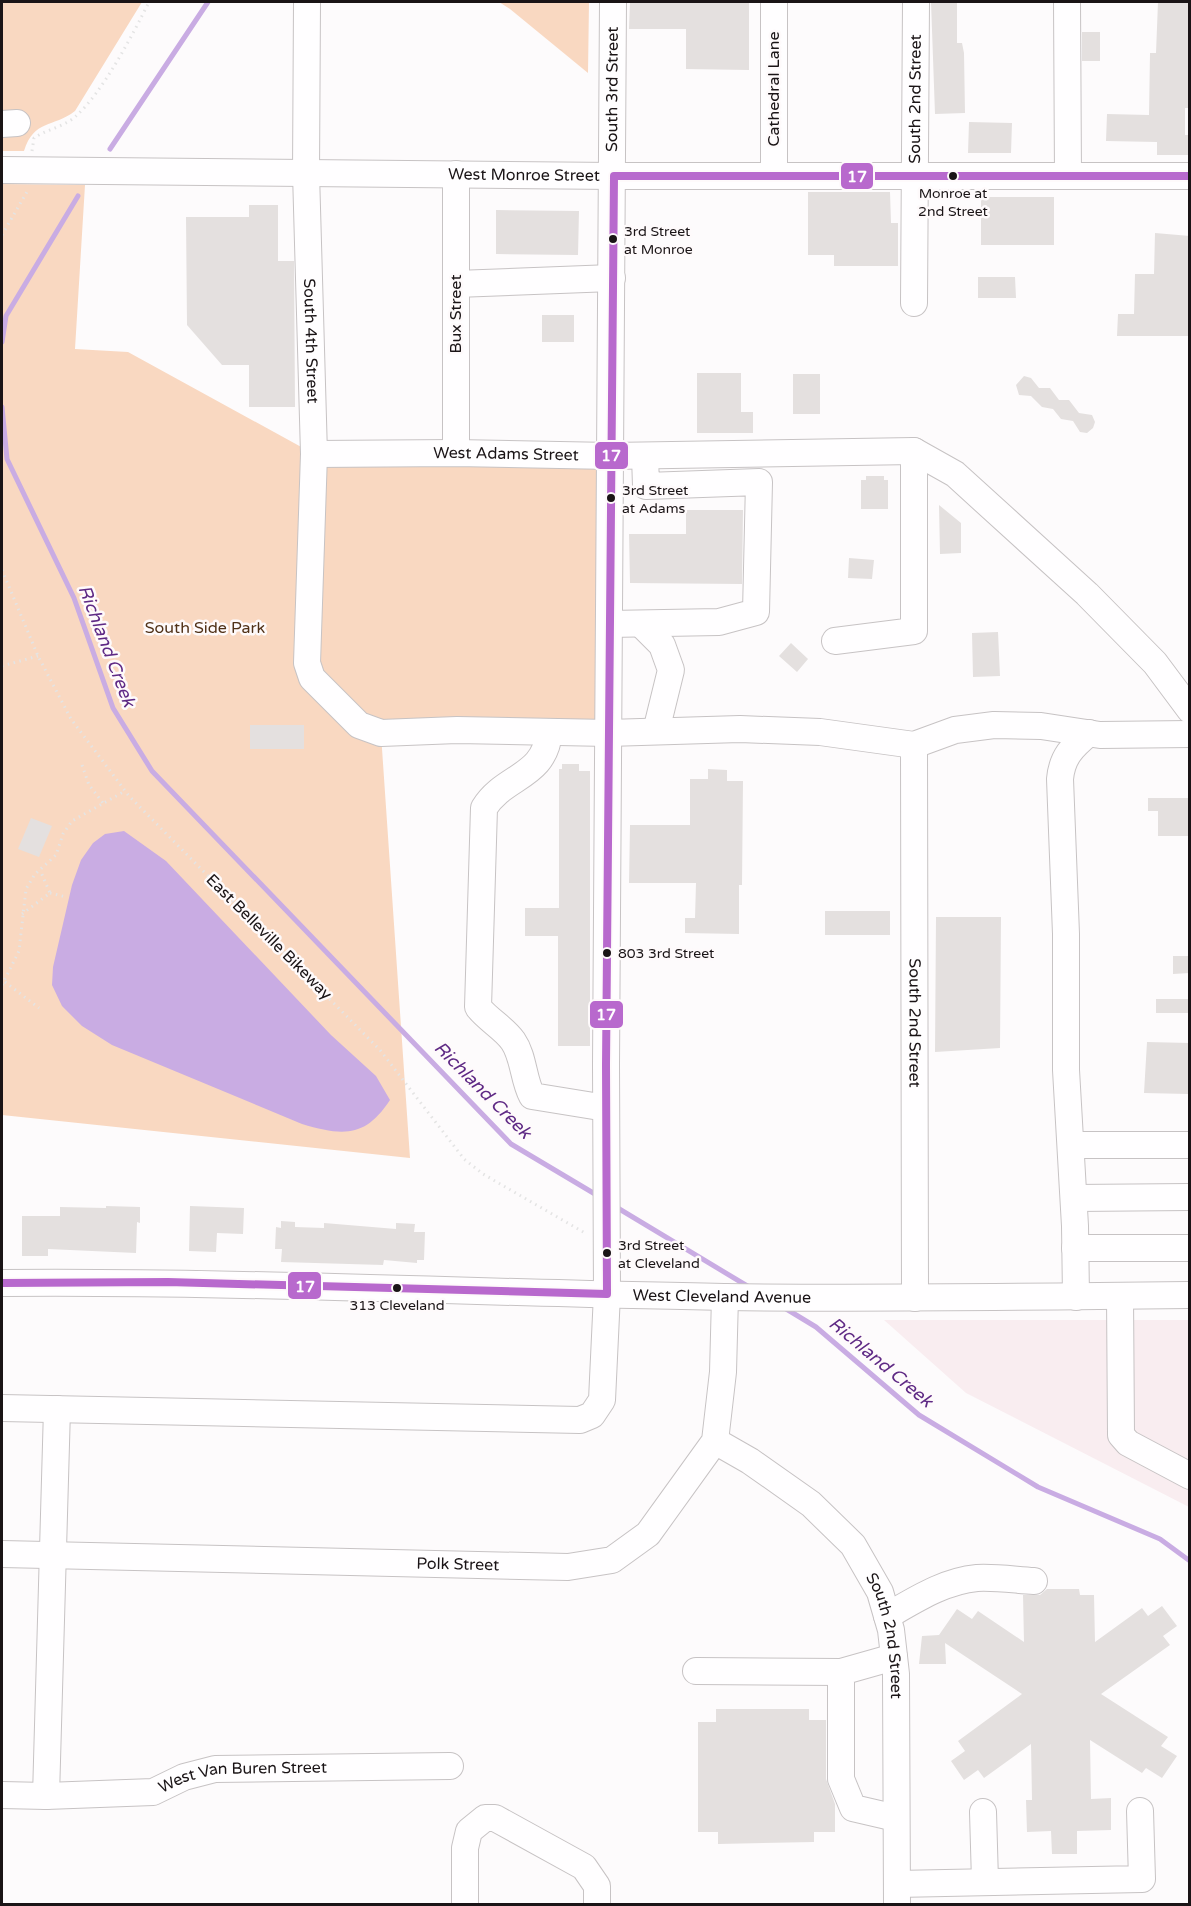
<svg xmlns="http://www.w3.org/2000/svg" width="1191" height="1906" viewBox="0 0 1191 1906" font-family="'Varela Round',sans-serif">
  <rect width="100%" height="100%" fill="#fdfbfc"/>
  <!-- built -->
  <path fill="#f9edf0" d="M884 1320H1189V1507L966 1393Z"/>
  <!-- green -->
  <path fill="#f9d8c1" d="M2 2H142L75 111C53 128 34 119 24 151H2Z
    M499 2H589L588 73 510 9Z
    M2 184 85 185 75 349 128 352 314 454 604 456 608 733 381 734 410 1158 2 1115Z"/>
  <!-- water -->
  <path fill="#c9ace3" d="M124 831 166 861 331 1035 376 1076 390 1100C365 1138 343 1136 302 1124L112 1045 82 1026 62 1006 52 985 53 967 72 885 81 860 93 843 105 834Z"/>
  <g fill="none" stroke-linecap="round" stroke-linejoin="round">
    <!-- stream -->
    <path stroke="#c9ace3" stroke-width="5" d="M110 149 208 2
      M2 342 6 316 78 196
      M2 407 7 459 74 598 113 708 152 771 511 1144 600 1197
      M616 1207 749 1287
      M783 1307 816 1327 919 1415 1038 1487 1160 1539 1190 1561"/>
  </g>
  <!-- building -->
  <path fill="#e4e0df" d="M630 2H749V70L686 69V29H629Z
    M931 2H957V43H962L964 53 965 113 935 114Z
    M1158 2H1190V108H1185V135H1190V155H1157V142L1106 141 1107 114 1149 115 1150 53H1156Z
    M1082 32H1100V61H1082Z
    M969 122 1012 123 1011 153H968Z
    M808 192H890L891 223H898V266H834V255H808Z
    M981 197H1054V245H981Z
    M249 205H278V261H294L295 407H249V365H222L187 325 186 217H249Z
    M496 210 579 211 578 255 496 254Z
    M1155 233 1190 236V336H1117L1118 314H1134L1135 274H1154Z
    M978 277H1015L1016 298H978Z
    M542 315H574V342H542Z
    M697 373H741V412H753V433H697Z
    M793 374H820V414H793Z
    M1024 376 1031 378 1039 388H1050L1059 400H1069L1079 413 1092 415 1095 422 1093 428 1087 433 1080 432 1073 421 1061 419 1053 409 1042 407 1031 396 1019 395 1016 385Z
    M866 476H884V480H888V509H861V480H866Z
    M939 505 961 523V553L940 554Z
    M686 510H743L742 584 630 583 629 534H686Z
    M849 558 874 560 872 579 848 578Z
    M998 632 1000 676 973 677 972 633Z
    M791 643 808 659 797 672 779 656Z
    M250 725H304V749H250Z
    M562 764H579V771H590V1046H558V936H525V908H559V769H562Z
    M708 769 727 770V781H743L742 885H739V934L685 933V918H695L696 883H629L630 825H690V779H708Z
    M1148 798H1190L1189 836H1158V811H1148Z
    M31 818 52 826 39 857 18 849Z
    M825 911H890V935H825Z
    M936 917H1001L1000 1048 935 1052Z
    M1173 956H1190V973L1173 974Z
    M1156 999H1190V1013H1156Z
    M1147 1042 1190 1043 1188 1094 1144 1093Z
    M106 1206 140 1207V1223L137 1222 136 1253 48 1249V1256H22V1216H60V1207L106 1208Z
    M190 1206 244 1208 243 1234 217 1233 216 1252 189 1251Z
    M281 1221 295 1222V1227L324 1228V1223L396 1229V1223L415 1224 414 1232H425L424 1260H417V1263L384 1260 383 1265 281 1262 282 1249H275L276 1227 281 1228Z
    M1047 1589H1079L1080 1595H1094L1095 1642 1142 1608 1148 1616 1162 1606 1177 1626 1163 1636 1170 1645 1101 1694 1168 1737 1161 1746 1177 1756 1162 1778 1146 1768 1142 1773 1090 1740 1091 1799 1111 1798V1830L1077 1831V1854H1052L1051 1831 1027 1832 1026 1800H1032L1031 1744 984 1778 978 1770 964 1780 951 1761 965 1751 958 1741 1022 1694 945 1643 946 1664H919L922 1636 939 1635 957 1609 972 1619 978 1611 1024 1642 1023 1595H1040Z
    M716 1709H809V1720H826V1779L835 1804V1832H814V1842L718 1844V1832H698V1722H716Z"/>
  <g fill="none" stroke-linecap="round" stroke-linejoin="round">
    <!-- minor casing -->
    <g stroke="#c7c3c4" stroke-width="28">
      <g id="minor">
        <path id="s1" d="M307 2 306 173 314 454 307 663 312 678 359 725 381 733 457 730 608 733 740 729 820 732 914 745 955 730 994 725 1041 726 1100 735 1190 734"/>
        <path d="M774 2V176"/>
        <path d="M1067 2 1068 176"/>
        <path d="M2 124 17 123"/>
        <path id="s2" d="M2 170 614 176H1190"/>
        <path d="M456 174V453"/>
        <path d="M456 284 612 278"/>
        <path id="s3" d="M914 303 916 2"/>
        <path id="s4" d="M314 454 456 453 611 456 914 451 955 474 1087 594 1155 663 1190 710"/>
        <path d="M609 624 719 622 756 612 759 482 646 486 645 456"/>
        <path d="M642 625 662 645 671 670 656 731"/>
        <path d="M835 641 914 631V451"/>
        <path d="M549 732C545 778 504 775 484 808L478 1007C488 1020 504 1028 513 1041 524 1057 523 1079 532 1096L606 1108"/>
        <path id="s5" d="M914 745 915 1298"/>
        <path d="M1071 1145H1190"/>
        <path d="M1074 1198 1190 1197"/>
        <path d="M1075 1248H1190"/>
        <path id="s6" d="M2 1283C242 1281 483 1293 724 1297 879 1299 1034 1297 1190 1295"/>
        <path d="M1120 1296 1121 1435 1128 1443 1190 1476"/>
        <path d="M1076 1297 1075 1226 1066 1070V934L1060 779C1062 757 1072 747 1089 733"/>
        <path id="s7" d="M2 1408 580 1420 592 1415 602 1400 607 1294 606 1065 613 2"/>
        <path id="s8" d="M715 1441 750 1461 811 1504 853 1545 880 1592 891 1630 896 1674 897 1904"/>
        <path id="s9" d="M2 1554 568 1567 612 1560 648 1534 715 1441 723 1372 725 1297"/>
        <path d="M887 1616C915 1600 944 1581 977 1578 996 1577 1016 1580 1034 1581"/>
        <path d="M894 1657 841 1672V1779L853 1808 896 1818"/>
        <path d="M696 1671 841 1672"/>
        <path id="s10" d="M2 1795 46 1796 153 1792 184 1777 215 1769 450 1766"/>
        <path d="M46 1796 57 1409"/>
        <path d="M983 1812 985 1881"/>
        <path d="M897 1884 1142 1879 1140 1811"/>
        <path d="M465 1904V1848L469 1831 485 1818H495L584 1867 597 1886V1904"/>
      </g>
    </g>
    <!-- path -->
    <path stroke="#e4e4e4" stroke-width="3" stroke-dasharray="1.5 4.5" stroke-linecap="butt" d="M32 151 34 138C47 129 64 127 76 116 103 92 133 34 149 2
      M2 235 28 190
      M2 570 38 656 71 719 129 796 380 1050 464 1159 483 1174 585 1233
      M2 666 38 656
      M82 765 89 785 103 803
      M50 893 66 897
      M22 914 50 893 40 870
      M5 982 39 1008
      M2 985 19 951 26 889 35 874 56 855 63 834 72 821 125 791"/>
    <!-- minor -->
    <use href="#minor" stroke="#fffeff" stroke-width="26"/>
    <!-- bus-1 casing -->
    <g stroke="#fefafb" stroke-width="12">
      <path id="bus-1" d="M614 176H1190
        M2 1283 168 1282 607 1294
        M607 1294 606 1065 614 176"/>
    </g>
    <!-- bus-1 -->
    <use href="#bus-1" stroke="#b869cd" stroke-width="8"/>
  </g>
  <!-- markers -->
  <g fill="#1a1416" stroke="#fefafb" stroke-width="2">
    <circle cx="953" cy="176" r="5"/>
    <circle cx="613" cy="239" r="5"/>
    <circle cx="611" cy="498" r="5"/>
    <circle cx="607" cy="953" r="5"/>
    <circle cx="607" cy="1253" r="5"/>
    <circle cx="397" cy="1288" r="5"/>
  </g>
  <g text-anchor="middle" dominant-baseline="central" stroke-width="5" stroke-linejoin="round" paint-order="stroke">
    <!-- bus labels -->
    <g font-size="14" fill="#1a1416" stroke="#fefafb" text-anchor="start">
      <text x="953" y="193" text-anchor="middle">Monroe at<tspan x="953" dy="18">2nd Street</tspan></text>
      <text x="624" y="231">3rd Street<tspan x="624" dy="18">at Monroe</tspan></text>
      <text x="622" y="490">3rd Street<tspan x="622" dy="18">at Adams</tspan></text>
      <text x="618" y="953">803 3rd Street</text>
      <text x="618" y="1245">3rd Street<tspan x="618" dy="18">at Cleveland</tspan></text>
      <text x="397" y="1305" text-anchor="middle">313 Cleveland</text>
    </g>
    <!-- street labels -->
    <g font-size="16" fill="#1a1416" stroke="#fefafb">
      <text transform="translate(774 89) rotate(-90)">Cathedral Lane</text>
      <text stroke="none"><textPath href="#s7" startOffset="1920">South 3rd Street</textPath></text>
      <text stroke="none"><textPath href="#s3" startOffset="204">South 2nd Street</textPath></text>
      <text stroke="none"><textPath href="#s2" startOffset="522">West Monroe Street</textPath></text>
      <text transform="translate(456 314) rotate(-90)">Bux Street</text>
      <text stroke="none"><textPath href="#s1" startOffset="339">South 4th Street</textPath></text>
      <text stroke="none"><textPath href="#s4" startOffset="192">West Adams Street</textPath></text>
      <text transform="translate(269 937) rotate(45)">East Belleville Bikeway</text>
      <text stroke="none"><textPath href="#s5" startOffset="278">South 2nd Street</textPath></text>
      <text stroke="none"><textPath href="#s6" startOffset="720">West Cleveland Avenue</textPath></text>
      <text stroke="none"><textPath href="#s9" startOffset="456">Polk Street</textPath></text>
      <text stroke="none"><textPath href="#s8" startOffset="272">South 2nd Street</textPath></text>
      <text stroke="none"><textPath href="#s10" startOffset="244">West Van Buren Street</textPath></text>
    </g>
    <!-- park labels -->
    <g font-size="16" fill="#503117" stroke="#fefafb">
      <text x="205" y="628">South Side Park</text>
    </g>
    <!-- water labels -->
    <g font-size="18" font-style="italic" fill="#5f2a85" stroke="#fefafb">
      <text transform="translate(107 646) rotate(69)">Richland Creek</text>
      <text transform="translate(483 1090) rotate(45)">Richland Creek</text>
      <text transform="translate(881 1362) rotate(40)">Richland Creek</text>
    </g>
  </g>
  <g stroke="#fefafb" stroke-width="2">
    <rect x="840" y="162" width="34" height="28" rx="6" fill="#b869cd"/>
    <rect x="594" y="441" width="35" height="29" rx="6" fill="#b869cd"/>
    <rect x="589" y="1000" width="35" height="29" rx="6" fill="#b869cd"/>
    <rect x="287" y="1271" width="35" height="29" rx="6" fill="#b869cd"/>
  </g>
  <g font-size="16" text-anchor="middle" font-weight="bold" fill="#fff">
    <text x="857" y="182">17</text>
    <text x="611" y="461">17</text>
    <text x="606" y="1020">17</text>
    <text x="305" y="1292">17</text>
  </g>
  <!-- border -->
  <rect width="1191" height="1906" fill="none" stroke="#1a1416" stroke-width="6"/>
</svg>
